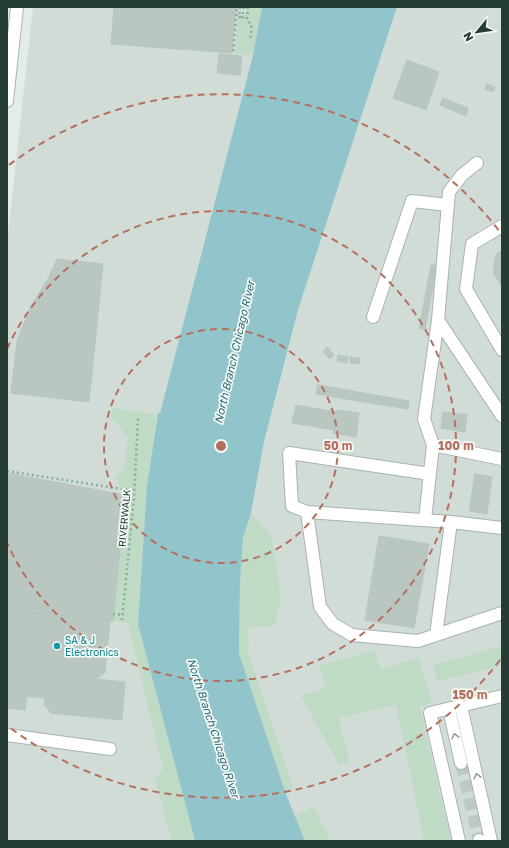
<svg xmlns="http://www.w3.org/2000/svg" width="509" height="848" viewBox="0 0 509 848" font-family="'Golos Text',sans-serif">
  <rect width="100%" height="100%" fill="#e4ece8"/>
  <!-- built -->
  <path fill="#d2dcd7" d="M33 7H262L253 55 160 413H158L147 485 138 624 195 841H7V243Z
    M397 7H502V841H305L286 794 258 710 240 608 243 538 251 513 264 442 298 310Z"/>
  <!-- green -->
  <path fill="#bfdbc5" d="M246 7H262L253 55 234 54 238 15H245Z
    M113 408 157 415 147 485 138 623 195 841H172L155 779 163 769 128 623 113 621 125 495 115 477 124 469 128 438 111 416Z
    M251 513 271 536 278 571 281 600 275 626 249 627 248 651 294 790 286 794 239 653 240 584 243 538Z
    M502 646V666L437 681 433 665Z
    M374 650 381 670 419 657 432 703 420 707 451 841H424L396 705 339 718 349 762 339 765 301 696 326 688 319 666Z
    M313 807 331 841H305L295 816Z"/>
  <!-- water -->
  <path fill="#92c5cb" d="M262 7H397L298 310 264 442 251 513 243 538 240 584 239 653 286 794 305 841H195L138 624 147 485 158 413H160L253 55Z"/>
  <!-- building -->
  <path fill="#bac7c1" stroke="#b7c5bf" d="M114 7H236L232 53 111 44Z
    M219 54 242 56 240 75 217 73Z
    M407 60 439 72 426 110 393 98Z
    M487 84 495 87 493 92 485 89Z
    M443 98 468 108 466 116 440 105Z
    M502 251V287L493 272 496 254Z
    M57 259 103 264 89 402 11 393 17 341 30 308 49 277Z
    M431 265H437L425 329H419Z
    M327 347 334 355 330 359 323 352Z
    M338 355 348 357 347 363 337 361Z
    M350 357 360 358 359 364 350 363Z
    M318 385 409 401 408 409 316 394Z
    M296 405 337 412 334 430 292 423Z
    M337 410 359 413 356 437 333 433Z
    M443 412 467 415 465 432 441 428Z
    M7 473 125 495 113 621 7 610Z
    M475 474 492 477 487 514 469 511Z
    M379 536 429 544 414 628 365 620Z
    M7 610 110 620 105 672 97 679 125 682 122 720 51 713 44 704 45 698 27 696 25 710 7 708Z"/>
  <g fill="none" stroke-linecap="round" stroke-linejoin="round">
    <!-- minor-tunnel -->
    <path stroke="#bec9c4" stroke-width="12" stroke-dasharray="12 6" stroke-linecap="butt" d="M461 763 479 840"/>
    <!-- minor casing -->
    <g stroke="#a7b4af" stroke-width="14">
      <path id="minor" d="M7 101 17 7
        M477 163 462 175 449 192 438 320 502 416
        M502 226 472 244 466 289 502 350
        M373 317 412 201 448 205
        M433 445 424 419 438 320
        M307 512 292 506 289 453 430 474
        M425 520 433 445 502 459
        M502 528 451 522 307 512 320 607 333 624 352 635 418 641 502 613
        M436 635 451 522
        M461 706 491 841
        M449 709 461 763
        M7 735 110 749
        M479 840 480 841
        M459 841 430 713 502 696"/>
    </g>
    <!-- path -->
    <path stroke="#88ad9f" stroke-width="2.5" stroke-dasharray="2 3" stroke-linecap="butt" d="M240 7 239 17H242
      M244 7 242 17 247 18
      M248 7 247 18 252 28 250 38
      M233 51 237 7
      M7 471 135 491
      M124 500 134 501
      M113 614 122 615
      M122 620 134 498 138 418"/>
    <!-- minor -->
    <use href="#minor" stroke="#fff" stroke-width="12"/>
  </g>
  <!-- one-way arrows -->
  <defs><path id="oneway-chevron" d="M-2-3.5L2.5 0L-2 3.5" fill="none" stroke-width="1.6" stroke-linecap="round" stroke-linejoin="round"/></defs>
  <g stroke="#929e9a">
    <use href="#oneway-chevron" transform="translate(455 736) rotate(-103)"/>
    <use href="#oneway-chevron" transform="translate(477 776) rotate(-103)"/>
  </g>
  <!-- distance rings -->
  <g fill="none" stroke="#b4705d" stroke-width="2" stroke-dasharray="7 5">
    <circle cx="221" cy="446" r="117"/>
    <path d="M7 349A235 235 0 1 1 7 543"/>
    <path d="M500 660A352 352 0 0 1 9 727M9 165A352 352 0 0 1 500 232"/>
  </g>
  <!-- markers -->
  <circle fill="#0f9aa8" stroke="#f4f9f6" stroke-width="1.5" cx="57" cy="646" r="4"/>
  <g text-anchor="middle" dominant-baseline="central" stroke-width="3.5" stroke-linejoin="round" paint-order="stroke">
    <!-- street labels -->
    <g font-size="10" fill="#253c35" stroke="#f4f9f6">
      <text transform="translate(124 518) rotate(-85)">RIVERWALK</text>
    </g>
    <!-- culture labels -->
    <g font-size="10" fill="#0d838f" stroke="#f4f9f6" text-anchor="start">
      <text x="65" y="640">SA &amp; J<tspan x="65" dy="12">Electronics</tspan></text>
    </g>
    <!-- water labels -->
    <g font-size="11" font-style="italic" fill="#256972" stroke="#f4f9f6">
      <text transform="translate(234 352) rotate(-77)">North Branch Chicago River</text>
      <text transform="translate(214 728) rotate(72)">North Branch Chicago River</text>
    </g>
  </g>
  <circle cx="221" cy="446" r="6" fill="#b4705d" stroke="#f4f9f6" stroke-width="2"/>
  <g font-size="12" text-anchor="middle" font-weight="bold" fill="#b4705d" stroke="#f4f9f6" stroke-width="3.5" stroke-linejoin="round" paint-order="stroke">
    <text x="338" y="450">50 m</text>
    <text x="456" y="450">100 m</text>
    <text x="470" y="699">150 m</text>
  </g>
  <!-- border -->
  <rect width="509" height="848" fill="none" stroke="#253c35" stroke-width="16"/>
  <!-- north arrow -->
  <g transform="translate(477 32) rotate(241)" stroke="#f4f9f6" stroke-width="3" paint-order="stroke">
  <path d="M0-3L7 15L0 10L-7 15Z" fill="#253c35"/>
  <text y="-6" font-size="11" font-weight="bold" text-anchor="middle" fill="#253c35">N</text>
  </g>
</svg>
